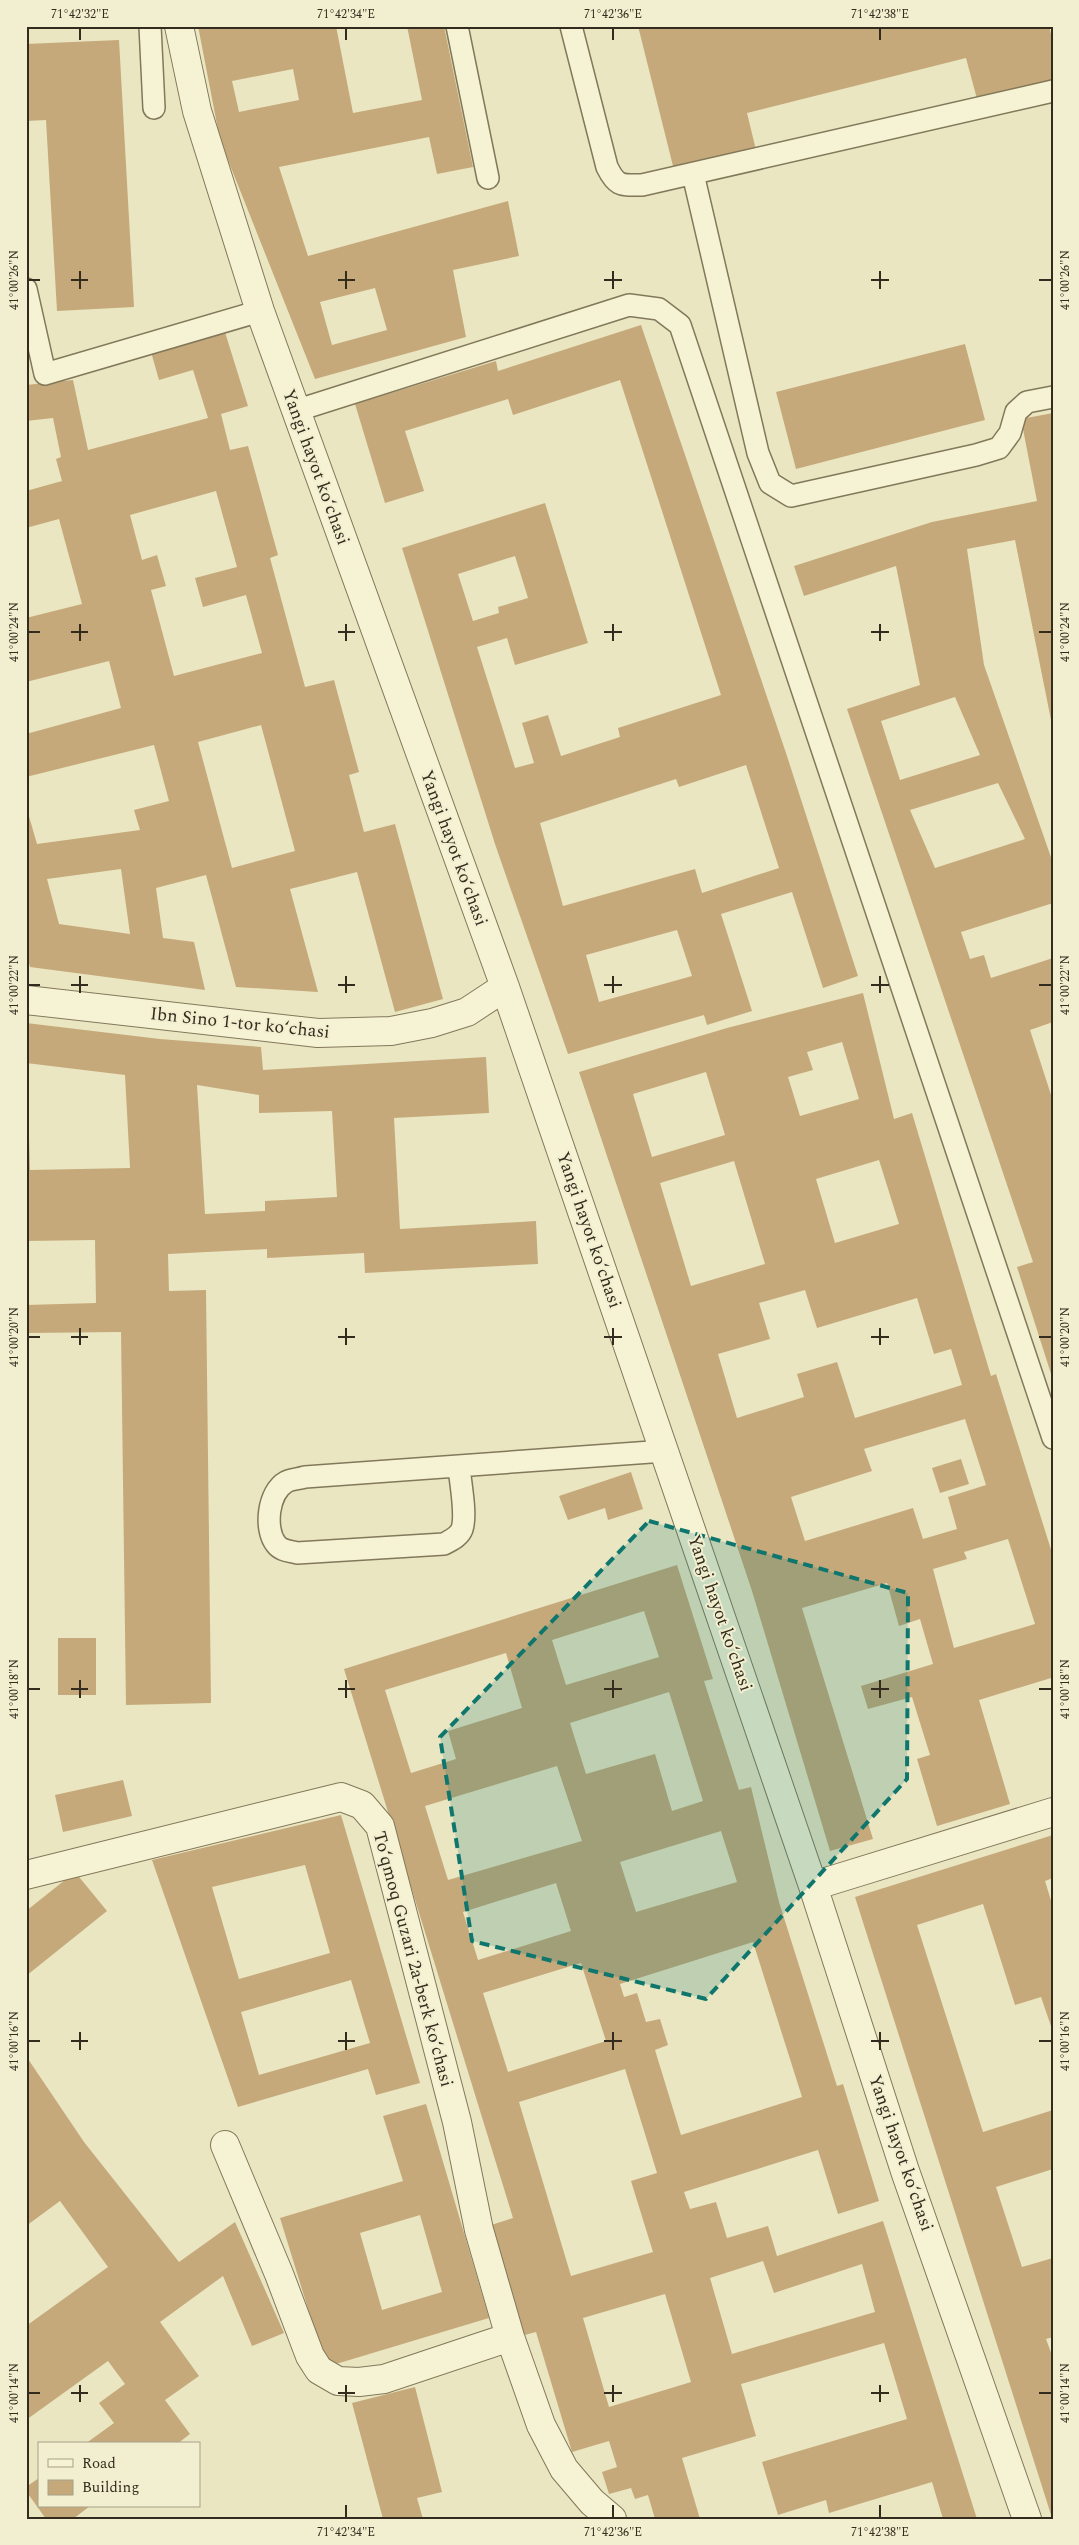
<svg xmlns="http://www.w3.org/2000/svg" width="1079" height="2545" viewBox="0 0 1079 2545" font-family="Spectral,serif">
  <rect width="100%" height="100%" fill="#eae6c2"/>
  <!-- building -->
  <path fill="#c6a97a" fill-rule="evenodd" d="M198 26H336L353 113 422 100 407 26H444L473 167 437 174 429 137 279 167 308 256 508 201 519 256 453 270 466 337 315 379 220 140ZM293 69 299 100 239 112 232 81ZM375 288 387 330 332 345 320 302Z
    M638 26H1049L1053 42V80L977 99 966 58 747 113 757 154 675 174Z
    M119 40 134 307 57 311 46 120 26 121V44Z
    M641 325 786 753 858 976 823 988 792 892 721 914 752 1011 707 1025 704 1015 568 1054 495 844 402 548 545 503 588 643 515 665 507 638 477 647 515 768 534 763 522 723 548 715 561 756 620 737 618 728 721 695 620 380 513 415 508 399 405 431 424 491 385 503 355 404 496 361 498 371ZM515 556 528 598 498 607 499 613 473 621 458 574ZM746 765 779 868 702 893 695 869 563 906 540 823 676 779 679 787ZM677 930 692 976 599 1002 586 955Z
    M224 329 248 406 221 414 230 450 248 446 278 555 270 558 305 687 334 680 359 772 349 775 364 832 395 824 443 999 395 1012 357 872 290 889 318 992 236 987 206 875 156 888 163 938 194 942 205 990 30 967 26 953V806L37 844 140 830 134 810 169 801 154 745 26 777V734L121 708 109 661 26 682V618L82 604 59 519 26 528V491L62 481 56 459 61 457 53 418 26 421V385L73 380 88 450 208 418 193 370 159 380 151 352ZM216 491 237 567 195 578 203 607 246 595 262 653 174 676 151 590 166 586 157 555 142 560 130 515ZM261 725 295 851 232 868 198 742ZM121 869 130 934 59 924 47 879Z
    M965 344 985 420 796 469 776 392Z
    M1053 413V730L1015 540 967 549 984 665 1053 863V903L961 932 970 959 984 955 991 978 1053 958V1022L1030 1030 1053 1101 1052 1377 1017 1267 1033 1262 847 709 920 685 896 566 804 596 794 566 932 522 1037 501 1021 419ZM955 697 980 755 900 780 881 721ZM998 783 1025 839 935 868 910 810Z
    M863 993 894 1119 912 1113 991 1376 996 1374 1053 1556V1682L1051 1678 979 1700 1010 1804 937 1826 917 1759 930 1755 912 1697 868 1709 861 1686 933 1664 920 1619 899 1626 887 1583 802 1608 873 1839 830 1851 752 1591 579 1072 727 1028ZM842 1042 859 1099 800 1116 788 1077 813 1070 807 1052ZM706 1072 725 1135 652 1157 633 1094ZM879 1160 899 1224 835 1243 816 1179ZM734 1161 765 1264 691 1286 660 1183ZM805 1290 817 1328 917 1298 934 1354 951 1349 962 1385 855 1418 837 1362 797 1374 804 1397 737 1418 718 1354 770 1339 759 1303ZM965 1419 986 1485 948 1497 957 1529 923 1539 913 1508 805 1541 791 1497 872 1471 864 1449ZM1008 1539 1035 1624 954 1648 933 1569 967 1559 964 1552Z
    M26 1023 160 1039 261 1047 263 1070 486 1057 489 1113 394 1118 400 1229 536 1221 538 1264 365 1273 364 1253 267 1258V1249L168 1254 169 1291 206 1290 211 1703 126 1705 121 1332 26 1333V1305L96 1303 95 1240 26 1241V1137H29L30 1170 130 1168 125 1075 26 1063ZM197 1085 259 1095V1113L332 1111 337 1197 265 1201V1211L205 1214Z
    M961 1459 969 1484 940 1493 932 1468Z
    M631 1472 643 1509 608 1520 605 1508 568 1520 559 1496Z
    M677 1565 713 1679 704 1681 739 1790 751 1787 779 1902 837 2086 843 2084 879 2201 838 2214 818 2150 684 2192 690 2209 716 2202 727 2238 768 2226 777 2256 883 2221 977 2519H943L932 2482 829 2513 826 2500 778 2515 762 2462 907 2419 884 2343 741 2384 756 2436 682 2458 700 2519H655L648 2495 635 2499 631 2488 609 2494 602 2472 617 2467 609 2441 572 2452 536 2332 521 2336 488 2226 513 2218 344 1669ZM644 1611 659 1657 566 1685 552 1640ZM506 1653 522 1708 448 1731 456 1759 411 1773 385 1690ZM669 1692 703 1801 672 1811 655 1754 586 1774 570 1723ZM557 1766 582 1841 448 1880 425 1806ZM721 1831 737 1882 636 1912 620 1862ZM556 1883 571 1931 478 1960 463 1912ZM753 1942 802 2097 681 2135 655 2050 668 2045 660 2019 646 2022 637 1993 624 1997 620 1984ZM581 1963 606 2041 508 2072 483 1993ZM625 2069 657 2173 631 2181 653 2252 571 2276 519 2102ZM763 2261 774 2293 862 2264 875 2312 732 2354 710 2278ZM665 2294 691 2382 609 2407 583 2318Z
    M58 1638H96V1695H58Z
    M123 1780 132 1816 63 1832 55 1795Z
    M341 1815 420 2083 376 2095 368 2069 238 2107 152 1860ZM305 1865 330 1953 239 1979 212 1887ZM351 1980 370 2043 259 2075 241 2012Z
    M1053 1835V1878L1045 1881 1053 1907V2032L1041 1997 1015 2005 983 1904 917 1925 983 2132 1053 2110V2169L996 2187 1022 2267 1053 2258V2337L1046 2339 1053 2358 1052 2518 855 1897Z
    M75 1872 107 1911 26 1976V1911Z
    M26 2056 84 2142 179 2262 235 2222 284 2333 252 2346 223 2276 160 2322 199 2376 165 2400 190 2434 177 2444H85L114 2423 99 2403 125 2384 108 2361 26 2420V2326L108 2267 60 2201 26 2226Z
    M426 2104 489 2318 326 2367 280 2218 403 2181 383 2116ZM420 2215 442 2292 382 2310 360 2233Z
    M415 2387 442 2492 417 2498 423 2519H383L352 2403Z
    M39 2478V2506H90L73 2519H46L26 2491V2487Z"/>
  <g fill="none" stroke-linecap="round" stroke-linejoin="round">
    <!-- service casing -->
    <g stroke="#82785a" stroke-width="24">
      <path id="service" d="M150 26 154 108
        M457 26 488 178
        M571 26 607 167C617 187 621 185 642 185L1053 91
        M693 174 758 453 770 483 791 496 976 455 999 448 1010 433 1016 412 1027 402 1053 397
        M26 289 45 374 260 311
        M295 411 629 305 659 309 680 325 1053 1438
        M459 1466C460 1482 467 1514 462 1529 459 1537 451 1540 444 1544L297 1553C290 1551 281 1551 276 1544 264 1529 268 1492 286 1482 291 1479 299 1479 305 1477L665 1451"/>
    </g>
    <!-- minor casing -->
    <g stroke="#82785a" stroke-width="30">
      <path id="minor" d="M179 26 197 111 260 311 505 987 813 1886 905 2171 1027 2519
        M26 1000 318 1033 391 1031 432 1023 467 1012 505 987
        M26 1875 341 1797 362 1805 380 1826 457 2122 479 2230 510 2337 541 2425 564 2469 592 2502 612 2519
        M813 1886 1053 1812
        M225 2145 279 2274 310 2356 319 2370 338 2381 359 2382 384 2379 510 2337"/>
    </g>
    <!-- service -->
    <use href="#service" stroke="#f6f2d4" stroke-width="21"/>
    <!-- minor -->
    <use href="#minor" stroke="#f6f2d4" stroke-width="28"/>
  </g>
  <!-- marked area -->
  <path fill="#0f766e" fill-opacity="0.2" stroke="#0f766e" stroke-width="4" stroke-dasharray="10 6" stroke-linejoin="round" d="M649 1521 908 1593 907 1779 706 1999 472 1941 440 1737Z"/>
  <!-- ticks -->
  <path fill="none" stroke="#332c1e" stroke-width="2" d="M80 28V40M346 28V40M613 28V40M880 28V40M80 271V289M346 271V289M613 271V289M880 271V289M28 280H40M71 280H88M338 280H355M604 280H622M871 280H889M1039 280H1052M80 624V641M346 624V641M613 624V641M880 624V641M28 632H40M71 632H88M338 632H355M604 632H622M871 632H889M1039 632H1052M80 976V993M346 976V993M613 976V993M880 976V993M28 985H40M71 985H88M338 985H355M604 985H622M871 985H889M1039 985H1052M80 1328V1345M346 1328V1345M613 1328V1345M880 1328V1345M28 1337H40M71 1337H88M338 1337H355M604 1337H622M871 1337H889M1039 1337H1052M80 1680V1698M346 1680V1698M613 1680V1698M880 1680V1698M28 1689H40M71 1689H88M338 1689H355M604 1689H622M871 1689H889M1039 1689H1052M80 2032V2050M346 2032V2050M613 2032V2050M880 2032V2050M28 2041H40M71 2041H88M338 2041H355M604 2041H622M871 2041H889M1039 2041H1052M80 2385V2402M346 2385V2402M613 2385V2402M880 2385V2402M28 2393H40M71 2393H88M338 2393H355M604 2393H622M871 2393H889M1039 2393H1052M346 2505V2518M613 2505V2518M880 2505V2518"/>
  <g text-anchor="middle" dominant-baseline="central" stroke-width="4" stroke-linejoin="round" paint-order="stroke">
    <!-- street labels -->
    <g font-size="18" fill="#332c1e" stroke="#f2efd0">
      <text transform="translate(316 467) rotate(70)">Yangi hayot koʻchasi</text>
      <text transform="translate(454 848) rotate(70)">Yangi hayot koʻchasi</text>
      <text transform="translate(240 1023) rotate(6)">Ibn Sino 1-tor koʻchasi</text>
      <text transform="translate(589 1230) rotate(71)">Yangi hayot koʻchasi</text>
      <text transform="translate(720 1613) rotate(71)">Yangi hayot koʻchasi</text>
      <text transform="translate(413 1959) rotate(75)">Toʻqmoq Guzari 2a-berk koʻchasi</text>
      <text transform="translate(901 2153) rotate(71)">Yangi hayot koʻchasi</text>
    </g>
  </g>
  <!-- border -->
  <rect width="1079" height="2545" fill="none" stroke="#f2efd0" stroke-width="55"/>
  <!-- legend -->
  <rect x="38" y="2442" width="162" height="65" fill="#f2efd0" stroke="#a6a189"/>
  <rect x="48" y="2459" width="25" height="8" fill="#f6f2d4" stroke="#a6a189"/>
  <text x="82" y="2468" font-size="15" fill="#332c1e">Road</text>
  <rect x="48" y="2480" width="25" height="15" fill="#c6a97a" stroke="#a6a189"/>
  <text x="82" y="2492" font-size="15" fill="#332c1e">Building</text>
  <rect x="28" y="28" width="1024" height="2490" fill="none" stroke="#332c1e" stroke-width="2"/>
  <g font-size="12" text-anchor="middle" fill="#332c1e">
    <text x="80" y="18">71°42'32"E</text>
    <text x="346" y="18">71°42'34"E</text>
    <text x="613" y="18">71°42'36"E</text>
    <text x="880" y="18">71°42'38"E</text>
    <text transform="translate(14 280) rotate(-90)" y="4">41°00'26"N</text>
    <text transform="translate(1065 280) rotate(-90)" y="4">41°00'26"N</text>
    <text transform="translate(14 632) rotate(-90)" y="4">41°00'24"N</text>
    <text transform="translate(1065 632) rotate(-90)" y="4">41°00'24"N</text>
    <text transform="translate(14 985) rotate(-90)" y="4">41°00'22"N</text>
    <text transform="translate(1065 985) rotate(-90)" y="4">41°00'22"N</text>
    <text transform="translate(14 1337) rotate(-90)" y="4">41°00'20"N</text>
    <text transform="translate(1065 1337) rotate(-90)" y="4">41°00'20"N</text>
    <text transform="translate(14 1689) rotate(-90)" y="4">41°00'18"N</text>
    <text transform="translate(1065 1689) rotate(-90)" y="4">41°00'18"N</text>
    <text transform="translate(14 2041) rotate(-90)" y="4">41°00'16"N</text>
    <text transform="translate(1065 2041) rotate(-90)" y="4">41°00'16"N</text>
    <text transform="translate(14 2393) rotate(-90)" y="4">41°00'14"N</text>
    <text transform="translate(1065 2393) rotate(-90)" y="4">41°00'14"N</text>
    <text x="346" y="2536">71°42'34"E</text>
    <text x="613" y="2536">71°42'36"E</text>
    <text x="880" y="2536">71°42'38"E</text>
  </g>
</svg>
